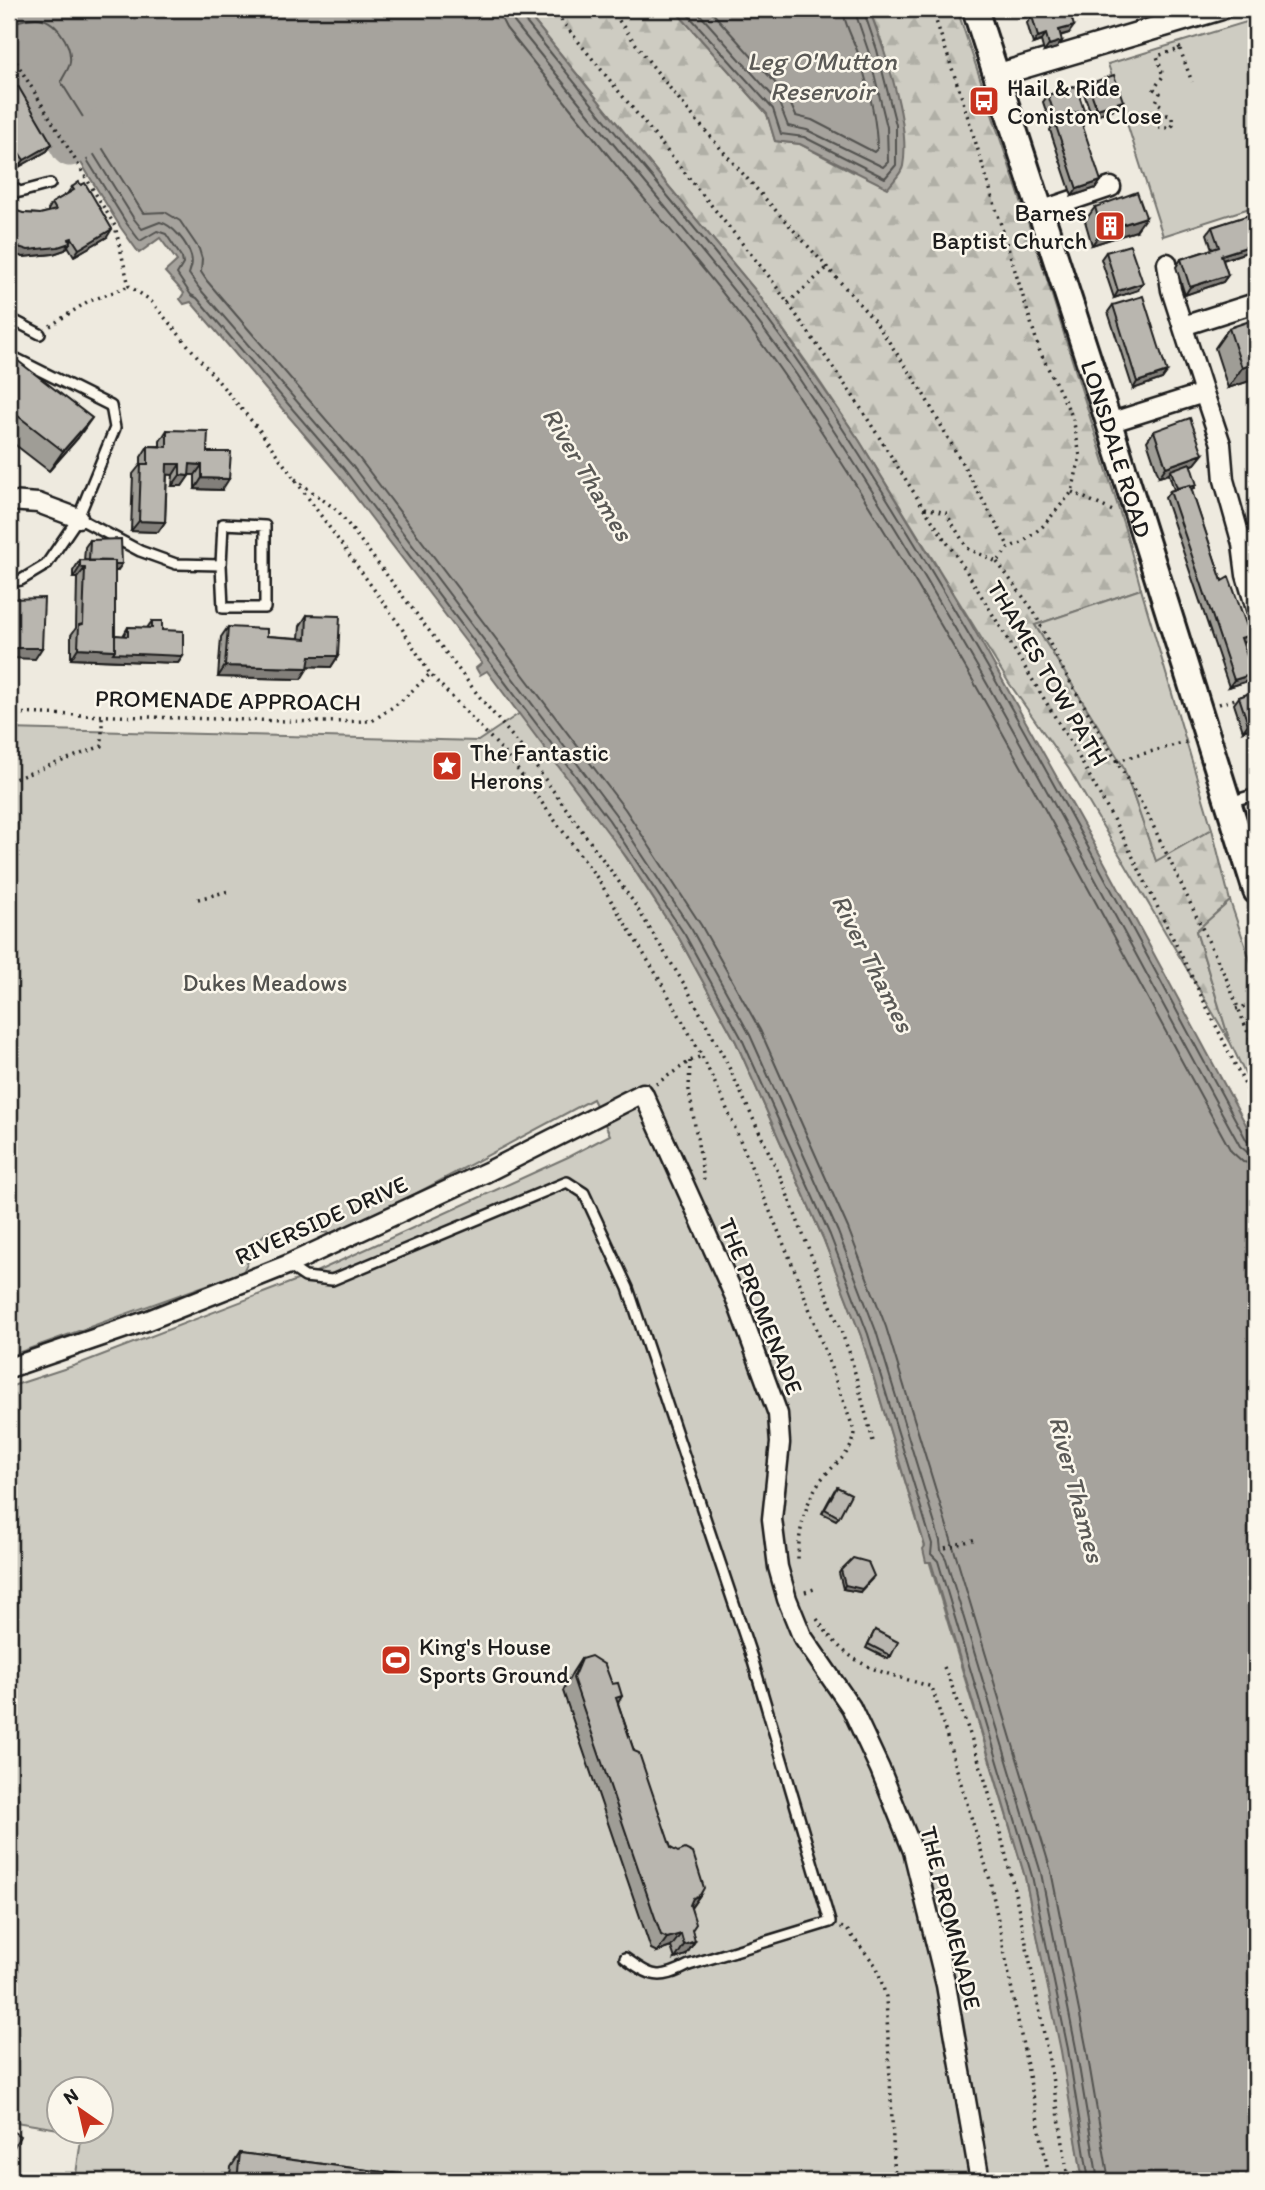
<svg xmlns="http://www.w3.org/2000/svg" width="1265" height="2190" viewBox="0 0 1265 2190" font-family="Itim,sans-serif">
  <defs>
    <pattern id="forest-firs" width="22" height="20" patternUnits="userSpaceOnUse" patternTransform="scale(1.75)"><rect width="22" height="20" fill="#ceccc2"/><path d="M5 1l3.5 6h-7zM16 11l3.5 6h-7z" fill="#b0afa6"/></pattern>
  </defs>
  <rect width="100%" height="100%" fill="#eeeadf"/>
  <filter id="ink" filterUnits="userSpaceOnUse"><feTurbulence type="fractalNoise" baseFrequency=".0143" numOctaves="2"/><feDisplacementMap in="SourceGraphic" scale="14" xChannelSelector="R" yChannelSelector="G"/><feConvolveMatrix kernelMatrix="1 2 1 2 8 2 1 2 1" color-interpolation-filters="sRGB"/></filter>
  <g filter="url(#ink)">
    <!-- forest -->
    <path fill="url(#forest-firs)" stroke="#75746f" stroke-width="2" d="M524 9H674L767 114 775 141 800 144 853 172 884 48 869 9H957L1044 270 1125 529 1141 589 1035 625 1123 766 1156 860 1212 829 1230 901 1196 931 1230 1042 1069 769 1009 683 859 440 807 363 756 291 641 153Z"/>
    <!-- park -->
    <path fill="#ceccc2" stroke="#75746f" stroke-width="2" d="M1256 19V206L1163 236 1108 64Z
      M1141 589 1212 829 1156 861 1123 766 1035 625Z
      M520 713 604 824 679 938 736 1042 823 1238 861 1336 1025 1877 1063 2057 1083 2181H75L82 2133 68 2131 102 2130V2088H60L59 2129 9 2121V1387L76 1365 305 1277 568 1157 610 1135 593 1099 406 1199 331 1233 278 1229 266 1233 258 1241 243 1272 9 1356V729L478 741Z
      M1230 901 1256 977V1097L1230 1042 1196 931Z"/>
    <!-- water -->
    <path fill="#a6a39d" stroke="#6f6d69" stroke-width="2" d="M9 9H524L641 153 756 291 859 440 970 622 1102 858 1256 1143V2181H1083L1061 2051 1025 1877 931 1562H926L923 1549 925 1546 861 1336 823 1238 736 1042 679 938 627 858 487 671 480 675 476 668 482 663 338 474 191 302 184 304 180 299 184 293 165 272 177 261 160 238 139 253 121 228 24 70 44 59 36 44 15 54 9 43Z
      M674 9H869C884 49 911 123 903 166 902 173 893 181 888 188L800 144 775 141 767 114Z"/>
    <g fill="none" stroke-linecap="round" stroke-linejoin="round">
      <!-- shore -->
      <path stroke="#535250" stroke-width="2" d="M500 9 502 20 506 28C544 75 582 123 620 170 678 239 737 306 788 381 954 626 1088 892 1231 1151L1243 1162 1256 1164
        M511 9 514 22C552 69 590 116 629 163 686 233 745 300 796 374 963 620 1097 886 1240 1146L1247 1152 1256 1154
        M519 9 521 16C559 63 597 111 636 158 693 227 752 294 803 369 970 615 1105 880 1247 1141L1256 1145
        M683 9 773 109 781 134 804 137 885 178 896 165V125L877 50 863 9
        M695 9 779 103 788 126 807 130 883 167 888 162 887 127 869 53 854 9
        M709 9 787 96 796 116 812 120 874 152 877 149C877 118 868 85 859 56 854 40 844 25 843 9
        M9 22C20 22 26 18 36 18 55 18 72 44 70 62 69 70 63 76 61 82L143 213 165 212 180 221 199 249 202 259 201 272 207 281 359 458 625 809 701 925 760 1030 848 1228 886 1327 956 1556 1051 1871 1086 2046 1109 2181
        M9 32 20 34 36 28C57 34 67 63 48 76L47 79 134 219 142 229 160 222C173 225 187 243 191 256 193 263 191 268 189 274L199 288 351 464 616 815 692 930 750 1035 838 1232 876 1331 940 1541 941 1550 946 1559 1041 1873 1076 2048 1098 2181
        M9 41 19 44 35 37 42 41 51 60 48 65 36 72 35 76 127 224 140 241 157 231 166 234 182 258 183 264 177 274 191 295 197 298 344 469 609 820 685 935 742 1039 830 1235 868 1334 932 1544 931 1554 938 1561 1032 1876 1068 2049 1089 2181"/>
      <!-- river -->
      <path stroke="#a6a39d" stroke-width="37" d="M9 43 15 54 36 44 44 59 24 70 70 148 104 125"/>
      <!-- service casing -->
      <g stroke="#1c1c1c" stroke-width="14">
        <path id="service" d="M9 186 20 192 50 184
          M9 318 40 334
          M9 355 111 406 115 428 78 518 46 565 21 580 9 582
          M78 518 140 551 176 564 221 565 223 524 265 526V608H223L221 565
          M1230 802 1256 794
          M287 1265 305 1277 332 1280 567 1182 584 1193 628 1288 752 1658 830 1922 689 1965C659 1981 652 1977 625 1958"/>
      </g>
      <!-- minor casing -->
      <g stroke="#1c1c1c" stroke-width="23">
        <path id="minor" d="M1040 211 1111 187
          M1167 263 1171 290 1204 393
          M1183 326 1255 303
          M1109 423 1204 393 1221 444 1224 480 1242 544 1256 540
          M9 501 38 503 78 518
          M1242 544 1246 575 1256 609
          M9 1368 146 1321 287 1265 487 1172 643 1093 735 1297 778 1414 780 1443 772 1519 778 1567 787 1599 802 1636 851 1707 880 1769 913 1851 946 1985 980 2181"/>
      </g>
      <!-- tertiary casing -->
      <g stroke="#1c1c1c" stroke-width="26">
        <path id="tertiary" d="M997 75 1220 9"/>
      </g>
      <!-- secondary casing -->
      <g stroke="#1c1c1c" stroke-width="30">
        <g id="secondary">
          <path id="s1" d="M975 9 1109 423 1256 891"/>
        </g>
      </g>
      <!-- path -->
      <path stroke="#1c1c1c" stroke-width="3.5" stroke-dasharray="2 5" stroke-linecap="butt" d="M552 9 771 279 855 399 923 507 965 569 1074 748 1124 839 1256 1107
        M611 9C688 122 787 219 876 323L919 386 1009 547
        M1256 32 1249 34 1256 58
        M1180 49 1192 82
        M9 50 115 226 129 286 150 300 260 431 401 627 430 674 506 754 598 879 658 977 702 1056 724 1102 798 1278 855 1433C852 1455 833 1464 820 1481 805 1502 798 1534 798 1560
        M1161 116 1157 120 1158 128H1170L1173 125 1172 118 1168 115 1161 116 1157 112 1161 105 1156 102 1160 93 1154 89 1163 76 1157 56 1180 49 1177 42
        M788 303 828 267
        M50 326 87 302 129 286
        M295 479 338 511 478 695 526 753 632 900 686 987 726 1061 780 1176 850 1354 874 1445
        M1072 492 1115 512
        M925 508 946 513 967 548 997 562 1009 547 1022 543 1043 526 1072 492 1080 456 1073 418 1040 352 962 98 932 9
        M997 562 1033 610 1062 668 1148 815 1227 980 1256 1053
        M1219 704 1242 697
        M9 713 321 722 372 721 400 702 430 674
        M1117 761 1186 742
        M9 781 102 746V716
        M198 899 229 891
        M1236 1009 1256 1003
        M690 1061 689 1090 704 1180
        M656 1084 690 1061 702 1056
        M945 1548 976 1539
        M805 1592 814 1589
        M817 1619C851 1670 878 1670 932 1687L990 1880 1050 2181
        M944 1667C987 1768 1013 1875 1034 1983 1047 2049 1060 2114 1068 2181
        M841 1927 848 1931 877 1967 886 1997 895 2181"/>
      <!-- service -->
      <use href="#service" stroke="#fbf7ec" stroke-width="9"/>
      <!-- minor -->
      <use href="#minor" stroke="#fbf7ec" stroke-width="18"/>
      <!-- tertiary -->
      <use href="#tertiary" stroke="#fbf7ec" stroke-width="21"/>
      <!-- secondary -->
      <use href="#secondary" stroke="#fbf7ec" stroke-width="24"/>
    </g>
    <!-- wall -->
    <path fill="#9f9d96" stroke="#1c1c1c" stroke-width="2" d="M1022 9H1052L1024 17Z
      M1118 9H1140L1120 14Z
      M1032 16 1069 33 1060 36 1057 48 1044 52 1041 41 1033 44 1027 23Z
      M1088 84 1123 101 1118 108 1092 116 1083 91Z
      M9 91 52 144 47 151 19 167 9 152Z
      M1048 95 1084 110 1080 116 1096 188 1072 196 1050 130 1053 125 1051 126 1043 102Z
      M72 187 107 237 74 256 68 246 65 250 53 254 23 257V213L40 214 48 212V210L52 203 67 194Z
      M1095 207 1136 231 1092 245 1085 221Z
      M1256 209V248V246L1253 250 1223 260 1228 275 1223 282 1185 295 1176 267 1181 259 1212 249 1207 234 1212 227 1248 216 1251 210Z
      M1106 252 1138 290 1114 298 1101 259Z
      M1113 305 1167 372 1162 379 1133 389 1108 312Z
      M1229 328 1256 379 1228 388 1215 348Z
      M9 354 78 438 49 471 9 440Z
      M167 430 207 452 222 490 195 489V475H189L182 486H172L173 475 167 474 165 522 158 532 131 531 133 474 141 464V457L148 446H160V441Z
      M1154 431 1203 454 1195 464 1191 466 1195 488 1191 489 1222 581 1250 635 1245 642 1242 643 1253 674 1248 681 1229 687 1165 498 1170 491 1174 490 1169 474 1159 477 1147 441Z
      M90 540 122 564 117 571H115V635L123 636 128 627 147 628 152 621 162 630 183 656 178 663 71 659V635L76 628 77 578H73V571L80 560 84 561 85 547Z
      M1256 569V586L1252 574Z
      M307 615 338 656 331 667 308 666 301 679 218 677 221 637 228 627 267 636 299 638 300 626Z
      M1256 691V726L1243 731 1234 704 1239 697Z
      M834 1491 839 1517 836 1520 822 1513Z
      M841 1570 860 1592 843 1589 839 1573Z
      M875 1630 891 1656 888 1659 866 1648Z
      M581 1659 612 1684 622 1696 618 1703 634 1751 671 1848 700 1895 691 1908 692 1930 695 1941 686 1955 675 1959 671 1947 657 1952 651 1949 563 1691 572 1673Z
      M240 2153 450 2181H229L231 2167Z"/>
    <!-- shaded-wall -->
    <path fill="#827f7a" stroke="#1c1c1c" stroke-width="2" d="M1034 9H1052L1024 17 1029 10Z
      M1124 9H1140L1120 14Z
      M1074 26 1069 33 1054 37 1059 30Z
      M1046 34 1041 41 1033 44 1038 37Z
      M1062 41 1057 48 1044 52 1049 45Z
      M1123 101 1118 108 1092 116 1097 109Z
      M1084 110 1079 117 1055 123 1051 126 1056 119Z
      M52 144 47 151 19 167 24 160Z
      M1101 181 1096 188 1072 196 1077 189Z
      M1146 217 1136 231 1092 245 1102 231Z
      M112 229 107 237 74 256 79 249Z
      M72 238 68 244 70 243 65 250 53 254 23 257 9 253V244Z
      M1256 244V246L1253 250 1216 262 1221 255Z
      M1228 275 1223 282 1185 295 1190 287Z
      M1143 283 1138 290 1114 298 1118 291Z
      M1256 363V379L1228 388 1242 368Z
      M1167 372 1162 379 1133 389 1137 382Z
      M92 418 78 438 49 471 63 451Z
      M1203 454 1195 464 1172 472 1171 470 1169 474 1159 477 1166 467Z
      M167 464H180L173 475 160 474Z
      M190 464 202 465 195 475H182Z
      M180 475 189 476 182 486H172Z
      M202 478 229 479 222 490 195 489Z
      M139 521 165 522 158 532 131 531Z
      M89 564H122L117 571H84Z
      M80 567 85 568 77 578H73Z
      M1250 635 1245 642 1236 645 1241 638Z
      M9 648H42L35 659 9 658Z
      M78 648 115 650 183 656 178 663 71 659Z
      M310 656H338L331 667 302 666Z
      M225 666 308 668 301 679 218 677Z
      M1253 674 1248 681 1229 687 1234 680Z
      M1256 721V726L1243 731 1248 724Z
      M871 1580 860 1592 843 1589 845 1585Z
      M700 1895 690 1909 684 1912 693 1898Z
      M681 1934 671 1947 657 1952 667 1938Z
      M695 1941 686 1955 675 1959 684 1945Z"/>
    <!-- building -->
    <path fill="#b9b6af" stroke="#1c1c1c" stroke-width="2" d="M1058 9H1069L1074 26 1059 30 1062 41 1049 45 1046 34 1038 37 1032 16Z
      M1114 75 1123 101 1097 109 1088 84Z
      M18 86 52 144 24 160 13 144H9V91Z
      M1076 86 1084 110 1056 119 1048 95Z
      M1079 115 1101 181 1077 189 1055 123Z
      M79 182 81 185 85 183 112 229 79 249 72 238 69 239 70 243 58 247 28 250 9 244V208L23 213 40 214 56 210 52 203 74 190 72 187Z
      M1137 192 1146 217 1102 231 1095 207Z
      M1256 209V233L1255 234 1256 244 1221 255 1228 275 1190 287 1181 259 1219 247 1212 227 1249 215 1250 217 1253 216 1251 210Z
      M1130 245 1143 283 1118 291 1106 252Z
      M1143 296 1167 372 1137 382 1113 305Z
      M1256 319V363L1242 368 1229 328Z
      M9 354 92 418 63 451 9 409Z
      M1190 418 1203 454 1166 467 1154 431Z
      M167 430 208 431 207 452H231L229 479 202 478V465L190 464 189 476 180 475V464H167L165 522 139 521 141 464H148V446L167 447Z
      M1190 463 1197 485 1190 487V485L1177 488 1171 470Z
      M1190 485 1222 581 1229 577 1250 635 1241 638 1253 674 1234 680 1170 491Z
      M121 539 122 564H115V561H89L90 540Z
      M80 560 115 561V650L78 648 79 625 83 624 85 568 80 567Z
      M44 598 42 648H9V599Z
      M307 615 340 616 338 656H310L308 668 225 666 228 627 267 629V636L306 639Z
      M152 621H162V630L183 631V656L113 653 115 650V635L128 636V627L152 628Z
      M1256 691V721L1248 724 1239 697Z
      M837 1487 851 1494 839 1517 825 1509Z
      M853 1558 868 1562 874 1576 862 1589 845 1585 841 1570Z
      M875 1630 898 1642 891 1656 868 1644Z
      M591 1656 605 1665 612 1684 618 1683 622 1696 616 1698 634 1751 639 1753 671 1848 678 1852 685 1849 693 1853 704 1888 700 1895 693 1898 690 1905 696 1924 692 1930 695 1941 684 1945 681 1934 667 1938 661 1935 573 1678 581 1659Z
      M9 2129 20 2136 9 2156Z
      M240 2153 450 2181H237Z
      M16 2174 28 2181H11Z"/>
  </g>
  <!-- icons -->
  <defs>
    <g id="bus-square" transform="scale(1.575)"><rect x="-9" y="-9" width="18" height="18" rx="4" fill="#c8321e" stroke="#fbf7ec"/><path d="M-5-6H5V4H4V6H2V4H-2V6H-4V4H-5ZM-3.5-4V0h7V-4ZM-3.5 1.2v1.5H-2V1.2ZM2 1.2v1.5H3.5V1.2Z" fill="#fff"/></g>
    <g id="building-square" transform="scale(1.575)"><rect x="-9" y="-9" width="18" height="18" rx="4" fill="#c8321e" stroke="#fbf7ec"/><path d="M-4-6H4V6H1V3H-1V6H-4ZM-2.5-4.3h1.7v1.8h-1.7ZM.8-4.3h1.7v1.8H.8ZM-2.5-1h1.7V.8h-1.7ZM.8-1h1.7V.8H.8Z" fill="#fff"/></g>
    <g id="sight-square" transform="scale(1.575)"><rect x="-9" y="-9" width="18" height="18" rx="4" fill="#c8321e" stroke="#fbf7ec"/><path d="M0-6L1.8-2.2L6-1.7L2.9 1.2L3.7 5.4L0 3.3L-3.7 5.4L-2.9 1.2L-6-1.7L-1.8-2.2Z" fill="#fff"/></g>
    <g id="stadium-square" transform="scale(1.575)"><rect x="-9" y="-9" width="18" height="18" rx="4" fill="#c8321e" stroke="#fbf7ec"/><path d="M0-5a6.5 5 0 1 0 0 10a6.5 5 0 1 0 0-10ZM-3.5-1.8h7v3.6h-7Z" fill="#fff"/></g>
  </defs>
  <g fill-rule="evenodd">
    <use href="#bus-square" x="984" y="101"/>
    <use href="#building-square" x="1110" y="226"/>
    <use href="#sight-square" x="447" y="766"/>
    <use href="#stadium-square" x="396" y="1660"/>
  </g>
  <g text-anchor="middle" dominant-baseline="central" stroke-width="5" stroke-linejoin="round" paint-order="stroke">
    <!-- poi labels -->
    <g font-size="24" fill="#1c1c1c" stroke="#fbf7ec" text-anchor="start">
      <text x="1007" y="87">Hail &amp; Ride<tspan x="1007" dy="28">Coniston Close</tspan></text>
      <text x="1087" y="212" text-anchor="end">Barnes<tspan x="1087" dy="28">Baptist Church</tspan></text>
      <text x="470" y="752">The Fantastic<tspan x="470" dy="28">Herons</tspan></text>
      <text x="419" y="1646">King's House<tspan x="419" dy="28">Sports Ground</tspan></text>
    </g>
    <!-- street labels -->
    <g font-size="24" fill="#1c1c1c" stroke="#fbf7ec">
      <text stroke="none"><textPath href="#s1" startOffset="462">LONSDALE ROAD</textPath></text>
      <text transform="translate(1048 673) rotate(59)">THAMES TOW PATH</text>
      <text transform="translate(228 700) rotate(1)">PROMENADE APPROACH</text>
      <text transform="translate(321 1220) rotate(-24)">RIVERSIDE DRIVE</text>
      <text transform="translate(761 1306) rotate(68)">THE PROMENADE</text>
      <text transform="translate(951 1918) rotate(76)">THE PROMENADE</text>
    </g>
    <!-- park labels -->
    <g font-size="24" fill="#51514e" stroke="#fbf7ec">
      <text x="265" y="982">Dukes Meadows</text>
    </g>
    <!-- water labels -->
    <g font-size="26" font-style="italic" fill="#5a5956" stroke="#fbf7ec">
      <text x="822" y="61">Leg O'Mutton<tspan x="822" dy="30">Reservoir</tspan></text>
      <text transform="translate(588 474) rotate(59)">River Thames</text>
      <text transform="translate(873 963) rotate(63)">River Thames</text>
      <text transform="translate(1077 1489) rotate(75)">River Thames</text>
    </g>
  </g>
  <!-- margin -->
  <rect width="1265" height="2190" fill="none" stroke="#fbf7ec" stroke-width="35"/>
  <rect x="18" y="18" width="1230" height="2155" fill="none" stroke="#1c1c1c" stroke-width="2.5" filter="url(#ink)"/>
  <!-- north arrow -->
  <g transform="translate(80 2110) rotate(326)"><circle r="33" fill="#fbf7ec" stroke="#a29f99" stroke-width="2"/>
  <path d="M0-5L12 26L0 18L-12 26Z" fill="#c8321e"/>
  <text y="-10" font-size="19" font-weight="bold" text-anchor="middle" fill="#1c1c1c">N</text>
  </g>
</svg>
